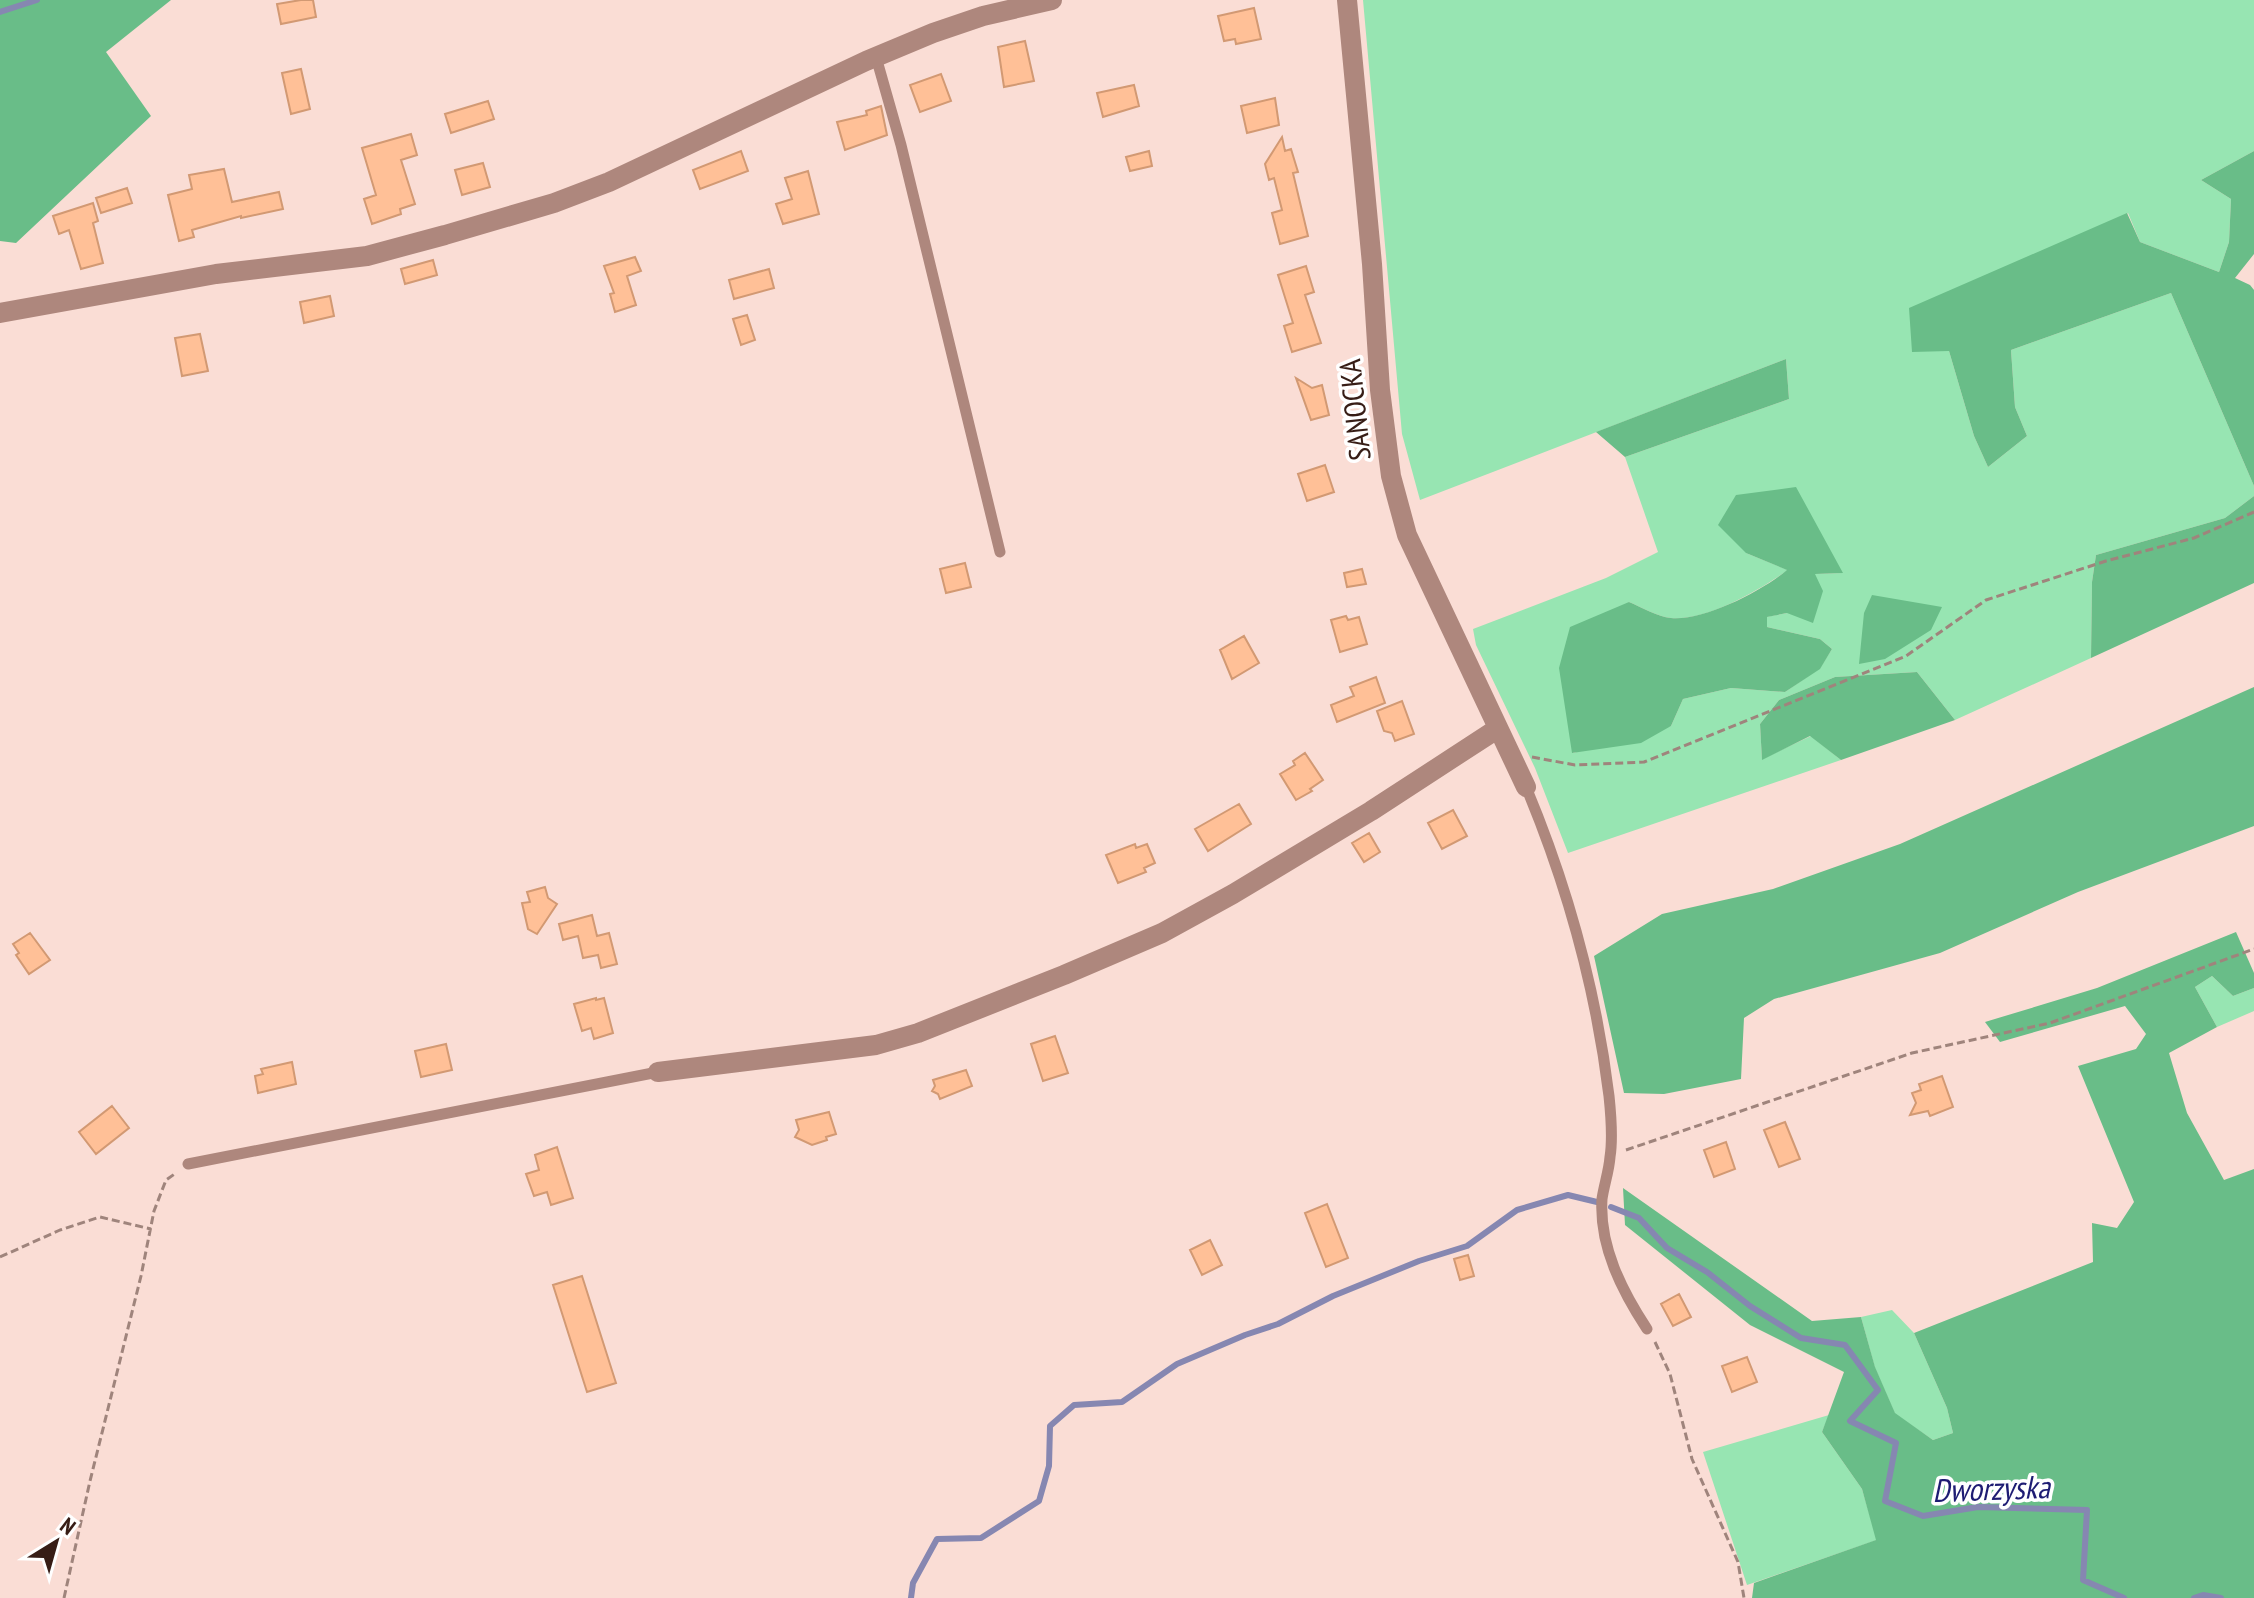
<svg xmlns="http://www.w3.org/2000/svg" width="2254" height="1598" viewBox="0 0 2254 1598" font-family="'PT Sans Narrow',sans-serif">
  <rect width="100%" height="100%" fill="#faddd5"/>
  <!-- green -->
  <path fill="#97e5b2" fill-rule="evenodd" d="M1363 0H2254V151L2201 180 2231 199 2229 242 2219 272 2140 242 2128 213 1949 351 1974 436 1988 467 2027 436 2015 407 2011 350 2171 293 2254 486V496L2225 518 2096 555 2092 582 2091 658 1955 720 1917 672 1835 677 1779 700 1760 724 1762 759 1811 736 1841 760 1568 853 1535 768 1476 645 1473 629 1606 578 1658 552 1625 457 1789 399 1786 359 1420 500 1402 434ZM1746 553 1842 573 1814 574 1787 613 1766 617 1767 627 1820 639 1832 649 1820 668 1785 692 1731 688 1683 699 1671 726 1573 753 1567 710 1629 602C1641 607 1658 617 1671 618 1707 621 1759 590 1788 570Z
    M2212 976 2233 996 2254 988V1011L2217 1027 2195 987Z
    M1892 1310 1914 1333 1947 1408 1953 1433 1933 1440 1895 1414 1875 1368 1861 1317Z
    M1829 1415 1822 1432 1862 1489 1877 1540 1747 1585 1703 1452Z"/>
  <!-- forest -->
  <path fill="#69bd88" d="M0 0H171L106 52 151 116 16 243 0 241Z
    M2254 151V254L2235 278 2250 285 2254 290V486L2171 293 2011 350 2015 407 2027 436 1988 467 1974 436 1949 351 1912 352 1909 308 2127 213 2140 242 2219 272 2229 242 2231 199 2201 180Z
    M1786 359 1789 399 1625 457 1596 432Z
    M1796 487 1843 573 1815 574 1823 591 1813 623 1787 613 1767 617V627L1820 639 1832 649 1820 669 1785 692 1731 688 1683 699 1671 726 1641 743 1572 753 1559 668 1570 627 1629 602C1641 607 1658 617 1671 618 1704 621 1762 591 1787 570L1746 553 1718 525 1736 495Z
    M2254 496V583L2091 658 2092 582 2096 555 2225 518Z
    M1872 595 1942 607 1931 630 1885 659 1859 664 1864 613Z
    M1917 672 1955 720 1841 760 1810 736 1762 760 1760 724 1779 700 1835 677Z
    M2254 687V826L2078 892 1940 953 1774 999 1744 1018 1741 1079 1664 1094 1624 1093 1594 956 1662 914 1773 889 1900 844Z
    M2236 932 2254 973V988L2233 996 2212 976 2195 987 2217 1027 2169 1053 2187 1113 2224 1180 2254 1169V1598H1752L1754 1583 1876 1540 1862 1489 1822 1432 1844 1372 1750 1325 1625 1225 1623 1188 1812 1321 1861 1317 1875 1367 1895 1413 1933 1440 1953 1433 1947 1408 1914 1333 2093 1262 2092 1223 2117 1228 2134 1202 2078 1066 2136 1049 2146 1034 2125 1006 2000 1042 1985 1022 2097 988Z"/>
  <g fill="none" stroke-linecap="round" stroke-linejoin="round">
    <!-- stream -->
    <path stroke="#8687b1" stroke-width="6" d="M0 12 37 0
      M1611 1207 1639 1218 1667 1248 1707 1272 1750 1306 1801 1338 1845 1345 1878 1390 1850 1421 1896 1443 1885 1501 1923 1516 1978 1507 2087 1510 2083 1580 2124 1598
      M911 1598 913 1583 937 1539 981 1538 1039 1501 1049 1466 1050 1426 1074 1405 1122 1402 1177 1364 1245 1335 1278 1324 1333 1296 1419 1261 1467 1246 1517 1210 1568 1195 1597 1202
      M2194 1598 2203 1595 2221 1598"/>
  </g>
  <!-- building -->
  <path fill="#ffc097" stroke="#d29973" stroke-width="2" d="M301 0H313L316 17 281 24 277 4Z
    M1254 8 1261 39 1236 44 1235 39 1224 41 1218 16Z
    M1025 41 1034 81 1004 87 998 47Z
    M301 69 310 109 291 114 282 73Z
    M941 74 951 101 920 112 910 85Z
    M1134 85 1139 106 1103 117 1097 93Z
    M1275 98 1279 125 1247 133 1241 106Z
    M488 101 494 119 451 133 445 114Z
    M881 106 887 135 845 150 837 122 867 115 866 111Z
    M411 134 417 155 401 160 415 204 400 209 401 214 372 224 364 199 376 195 362 148Z
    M1282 137 1285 151 1291 149 1298 172 1293 173 1308 236 1280 244 1272 213 1282 210 1274 178 1269 180 1265 164Z
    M741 151 748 171 700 189 693 170Z
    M1149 151 1152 166 1130 171 1126 157Z
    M483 163 490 187 462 195 455 170Z
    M224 169 232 202 279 192 283 209 241 218V216L192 230 194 237 179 241 168 195 192 189 189 175Z
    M808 171 819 214 783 224 776 204 792 199 785 178Z
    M127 188 132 203 101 213 96 198Z
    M93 203 98 221 93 223 103 263 81 269 69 230 59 234 53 216Z
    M635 257 641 271 627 276 636 305 615 312 610 294 614 293 604 266Z
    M433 260 437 275 405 284 401 269Z
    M1306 266 1314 292 1305 295 1321 343 1292 352 1284 326 1293 323 1278 275Z
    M769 269 774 288 734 299 729 280Z
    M330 296 334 316 304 323 300 302Z
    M747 315 755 340 741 345 733 319Z
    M200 334 208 371 182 376 175 338Z
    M1296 378 1312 388 1322 385 1329 415 1311 420Z
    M1325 465 1334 492 1307 501 1298 474Z
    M965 563 971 587 946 593 940 569Z
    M1362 569 1366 584 1347 587 1344 573Z
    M1346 616 1348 620 1359 617 1367 644 1340 652 1331 620Z
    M1244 636 1259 663 1232 679 1220 650Z
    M1376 677 1385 703 1337 722 1331 705 1354 696 1350 687Z
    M1402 701 1414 734 1395 741 1392 733 1384 731 1377 711Z
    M1305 753 1323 780 1310 789 1312 791 1296 800 1280 774 1295 765 1293 761Z
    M1239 804 1251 824 1208 851 1195 829Z
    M1453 810 1467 836 1442 849 1428 823Z
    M1369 833 1380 852 1364 862 1352 843Z
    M1135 844 1136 848 1147 844 1155 863 1144 868 1146 872 1118 883 1106 855Z
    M545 887 548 898 557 904 537 934 528 929 522 903 530 902 527 892Z
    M592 915 597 936 609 933 617 964 601 968 598 955 583 958 578 936 563 940 559 924Z
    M30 933 50 960 29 974 16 955 19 953 13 944Z
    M596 998V1000L604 998 613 1033 594 1039 591 1028 582 1031 574 1004Z
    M1055 1036 1068 1073 1043 1081 1031 1044Z
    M446 1044 452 1070 421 1077 415 1051Z
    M292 1062 296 1084 258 1093 255 1076 263 1074 261 1069Z
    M966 1070 972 1086 940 1099 938 1094 932 1091 935 1086 933 1080Z
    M1942 1076 1953 1107 1930 1116 1928 1111 1910 1115 1916 1103 1912 1093 1921 1090 1919 1084Z
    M112 1106 129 1128 96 1154 79 1132Z
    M829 1112 836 1134 826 1137 827 1140 812 1145 795 1137 799 1130 796 1120Z
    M1785 1122 1800 1159 1779 1167 1764 1130Z
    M1726 1142 1735 1169 1714 1177 1704 1150Z
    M557 1147 573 1198 551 1205 547 1192 534 1196 526 1174 539 1170 535 1155Z
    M1327 1204 1348 1258 1326 1267 1305 1213Z
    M1210 1240 1222 1265 1202 1275 1190 1250Z
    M1468 1255 1474 1276 1460 1280 1454 1259Z
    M582 1276 616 1383 587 1392 553 1285Z
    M1679 1294 1691 1317 1673 1326 1661 1304Z
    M1747 1357 1757 1382 1732 1392 1722 1366Z"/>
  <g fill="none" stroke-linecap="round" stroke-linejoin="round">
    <!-- path -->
    <path stroke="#9f847c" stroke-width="3" stroke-dasharray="8 4" stroke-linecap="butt" d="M1532 757 1575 765 1644 762 1906 656 1986 600 2106 561 2194 538 2254 512
      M1626 1150 1912 1053 2050 1023 2254 949
      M0 1257 60 1230 100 1217 151 1229
      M1655 1342 1670 1374 1692 1459 1738 1562 1744 1598
      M64 1598 90 1481 141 1276 154 1211 166 1180 176 1173"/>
    <!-- lane -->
    <path stroke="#ae877d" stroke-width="11" d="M876 57 901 145 1000 552
      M1526 787C1567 885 1596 990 1609 1096 1611 1115 1613 1138 1610 1157 1609 1171 1604 1185 1602 1199 1599 1246 1622 1291 1647 1329
      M188 1164 658 1072"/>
    <!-- street -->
    <path stroke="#ae877d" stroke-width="20" d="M1347 0 1372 264 1380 390 1391 476 1407 535 1526 787
      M0 313 216 274 367 256 445 235 554 203 609 182 866 61 933 33 983 16 1052 0
      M658 1072 876 1045 918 1033 1064 975 1162 933 1233 894 1371 811 1497 729"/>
  </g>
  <g text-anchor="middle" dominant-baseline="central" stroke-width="7" stroke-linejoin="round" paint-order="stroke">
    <!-- street labels -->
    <g font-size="30" fill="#371d16" stroke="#fff">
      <text transform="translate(1354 410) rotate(-96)">SANOCKA</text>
    </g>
    <!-- water labels -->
    <g font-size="32" font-style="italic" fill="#1e1c73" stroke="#fff">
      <text transform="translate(1991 1488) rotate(-2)">Dworzyska</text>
    </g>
  </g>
  <!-- north arrow -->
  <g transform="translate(56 1542) rotate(37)" stroke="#ffffff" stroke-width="6" paint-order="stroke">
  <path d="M0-6L14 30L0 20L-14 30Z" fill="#371d16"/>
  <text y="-12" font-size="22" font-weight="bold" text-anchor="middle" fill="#371d16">N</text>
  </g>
</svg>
